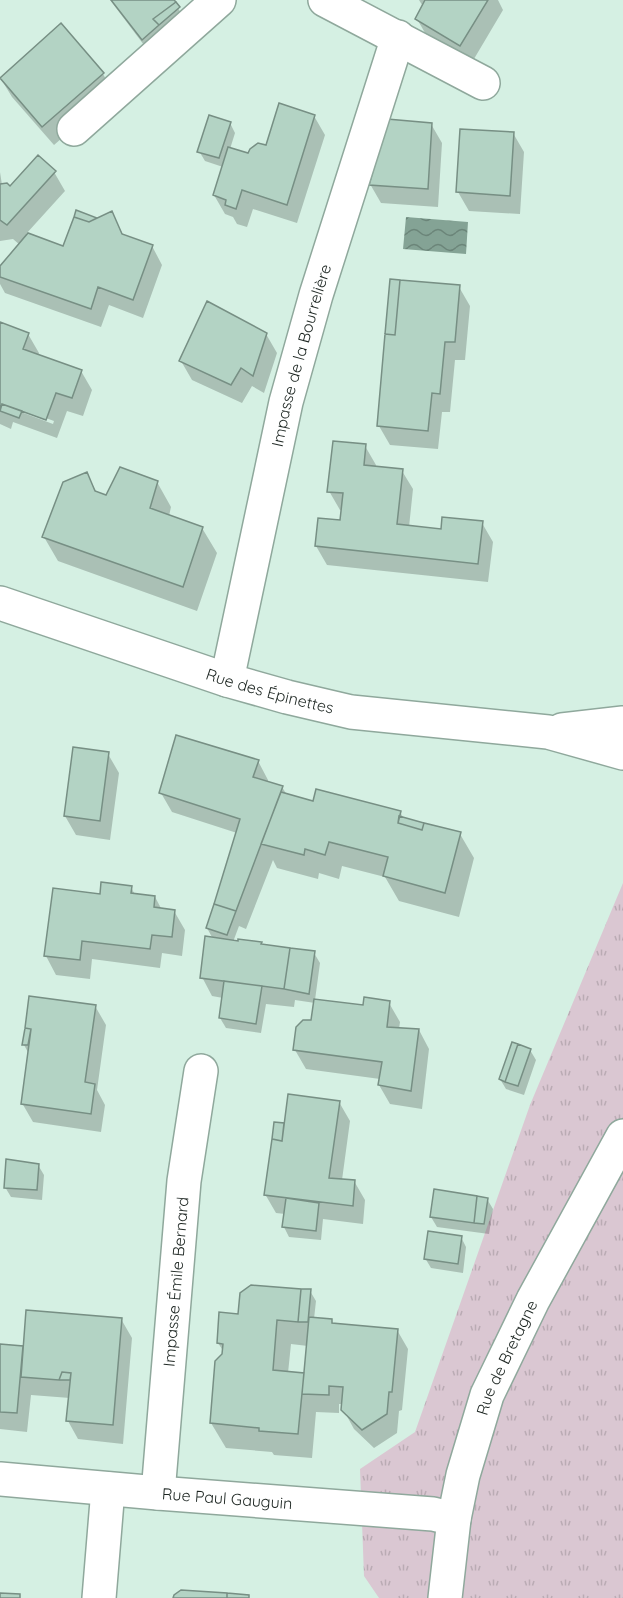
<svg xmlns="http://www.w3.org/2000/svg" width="623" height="1598" viewBox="0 0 623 1598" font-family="Quicksand,sans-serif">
  <defs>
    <pattern id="grass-tufts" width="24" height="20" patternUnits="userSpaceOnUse" patternTransform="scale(1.5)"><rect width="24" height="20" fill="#dac7d2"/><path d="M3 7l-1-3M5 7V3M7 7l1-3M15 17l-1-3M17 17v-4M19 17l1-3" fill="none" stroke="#baabb4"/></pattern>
    <pattern id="water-waves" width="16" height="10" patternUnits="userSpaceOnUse" patternTransform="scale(1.5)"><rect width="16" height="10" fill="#84a395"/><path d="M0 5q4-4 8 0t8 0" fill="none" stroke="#6b8579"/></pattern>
  </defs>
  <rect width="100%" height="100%" fill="#d5f0e3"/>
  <!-- grass -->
  <path fill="url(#grass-tufts)" d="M623 883V1598H379L364 1576 360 1469 415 1432 530 1105Z"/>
  <!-- water -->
  <path fill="url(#water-waves)" d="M406 217 468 222 466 254 403 249Z"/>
  <!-- shadow -->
  <path fill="#0003" fill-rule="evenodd" d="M110 0H173L184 18 153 57Z
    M419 0H498L503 10 471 64 428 38 417 19 424 8Z
    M61 25 103 74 114 93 54 145 12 97 1 79Z
    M314 116 325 135 297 223 253 209 247 227 237 224 233 217 225 214 214 195 223 167 205 161 199 151 230 123 235 133 230 149 249 155 267 146Z
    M431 124 442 143 438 207 381 203 370 184Z
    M513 133 524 152 520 214 469 211 458 192Z
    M0 172 2 185 10 188 54 172 65 191 26 234 64 248 77 212 96 219 111 213 124 236 152 246 162 265 143 318 109 305 101 327 5 293 0 284V268L20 245 13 239 0 241Z
    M459 287 470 306 465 360H455L450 412H442L438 449 390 445 379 426Z
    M0 324 28 334 39 353 38 356 81 371 92 390 83 416 67 411 57 438 13 422 11 429 0 424ZM21 409 54 421 53 424 21 412Z
    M266 334 277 353 264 393 252 386 242 403 192 380 181 361Z
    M365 446 376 465 375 468 402 471 413 489 409 527 442 531 482 523 493 542 488 582 327 565 316 546 342 522 343 511 340 510 329 491Z
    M86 474 98 494 106 497 157 482 171 507 169 516 202 528 217 553 197 611 58 561 44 537Z
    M108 754 119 773 110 840 76 835 65 816Z
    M258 761 268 780V783L282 787 287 795 314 803 400 812 404 819 460 834 474 858 459 917 399 901 385 877 342 866 339 879 319 873 318 879 277 868 273 860 246 929 239 926 233 942 261 943 262 946 314 953 320 963 315 1000 364 1007 389 1003 400 1022 399 1029 419 1030 429 1049 422 1109 390 1104 379 1085 380 1079 306 1069 295 1050 313 1021 315 1003 295 1000 294 1007 266 1004 261 1033 226 1028 220 1018 223 998 212 996 202 977 213 939 207 928 237 833 172 812 161 793Z
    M131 887 135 895 155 897 162 910 174 911 185 930 182 956 162 953 160 968 92 959 90 979 56 975 46 956 101 896Z
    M31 997 95 1006 106 1025 97 1090 105 1105 101 1132 33 1122 22 1103 29 1054 24 1045Z
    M530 1050 536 1060 524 1095 506 1089 500 1079Z
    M339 1102 350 1121 342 1180 354 1181 365 1200 363 1224 323 1219 321 1240 289 1237 284 1227 285 1214 276 1213 265 1194 283 1124 285 1128Z
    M38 1165 44 1175 42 1200 11 1197 5 1187Z
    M487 1199 493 1209 489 1234 437 1227 431 1217Z
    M461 1237 466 1247 463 1273 431 1268 425 1258Z
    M310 1291 316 1301 314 1319 331 1321 334 1325 397 1330 408 1349 402 1410 399 1411 397 1433 374 1448 354 1429 343 1409V1404H339V1413L316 1412 312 1458 274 1455 272 1452 226 1448 211 1423 217 1361 224 1352 218 1343 239 1316ZM291 1344 308 1346 305 1374 288 1373Z
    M121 1319 132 1338 123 1444 78 1439 68 1421 70 1398 31 1395 27 1432 0 1429V1345L25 1348Z"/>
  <!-- building -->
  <path fill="#b3d3c4" stroke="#778f84" stroke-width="1.5" d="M111 0H174L176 2 153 19 159 25 142 40Z
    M425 0H488L460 46 415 19Z
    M176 2 180 7 159 25 153 19Z
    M61 23 104 73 42 127 0 78Z
    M279 103 315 115 287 205 242 190 236 209 225 205 226 200 213 195 228 147 248 153 250 149 258 143 266 145Z
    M209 115 231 122 219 158 197 152Z
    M387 119 432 123 428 189 369 185Z
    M460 129 514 132 510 196 456 192Z
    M38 155 56 171 7 225 0 220V184L7 183 10 186Z
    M76 210 97 218 89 222 74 217Z
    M112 211 122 234 153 245 133 300 98 287 91 309 0 277V266L28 233 63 246 74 217 89 222Z
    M390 279 400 280 395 335 385 334Z
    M400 280 460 285 455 342H445L440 394 432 393 428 431 377 426 385 334 395 335Z
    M207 301 267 333 253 376 241 368 231 385 179 361Z
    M0 322 29 333 23 349 82 370 72 398 56 393 46 420 2 404 0 410Z
    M2 404 22 411 19 418 0 411Z
    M333 441 366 444 364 465 403 469 397 524 441 529 442 517 483 521 478 564 315 546 318 518 340 520 343 493 327 492Z
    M120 467 158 481 150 508 203 527 183 587 42 537 63 482 87 472 95 491 106 495Z
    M176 735 259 760 253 777 283 786 236 911 214 904 240 819 159 793Z
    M73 747 109 752 100 821 64 816Z
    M316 789 401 811 398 823 422 830 424 823 461 832 445 893 383 876 388 857 329 842 325 855 305 849 304 855 261 844 281 792 313 801Z
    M399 816 424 823 422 830 398 823Z
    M101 882 132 886 131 893 155 896 154 907 175 910 172 937 152 935 150 949 82 941 80 960 44 956 53 888 100 894Z
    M214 904 236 911 227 935 206 928Z
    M205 936 238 941V939L262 942 261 944 290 948 284 989 200 978Z
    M290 948 315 951 309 994 284 989Z
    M224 981 262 986 256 1024 219 1018Z
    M29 996 96 1005 85 1082 95 1084 91 1114 21 1104 31 1029 25 1028Z
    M364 997 390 1001 387 1027 419 1029 411 1091 378 1085 382 1062 293 1050 296 1027 303 1020H311L314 999 363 1005Z
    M25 1028 31 1029 28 1045H22Z
    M512 1042 518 1044 505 1082 499 1079Z
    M518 1044 531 1049 518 1086 505 1082Z
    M288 1094 340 1101 329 1178 355 1180 353 1206 264 1195 272 1139 282 1141Z
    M274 1122 284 1123 282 1141 272 1139Z
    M6 1159 39 1164 37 1190 4 1188Z
    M434 1189 477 1196 474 1223 430 1217Z
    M477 1196 488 1198 484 1224 474 1223Z
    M286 1198 319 1203 316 1231 282 1227Z
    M428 1231 462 1236 458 1264 424 1259Z
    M251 1285 301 1289 298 1322 277 1320 273 1370 304 1373 298 1434 259 1431V1428L210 1423 215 1361 222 1354 223 1344 217 1343 219 1312 238 1314 240 1293Z
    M301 1289H311L308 1322H298Z
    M26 1310 122 1318 113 1425 66 1421 71 1373 62 1372 59 1380 21 1377Z
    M309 1317 332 1319V1323L398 1329 392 1392H389L387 1414 362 1430 341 1410 343 1387 329 1386V1395L302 1394Z
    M0 1344 23 1346 17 1413 0 1412Z
    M62 1372 71 1373 70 1380H59Z
    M181 1590 227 1593V1598H173L174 1595Z
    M0 1593 20 1594V1598H0Z
    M227 1593 249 1595V1598H227Z"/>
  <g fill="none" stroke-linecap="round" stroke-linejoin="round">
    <!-- minor casing -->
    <g stroke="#8fa89c" stroke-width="36">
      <g id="minor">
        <path d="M325 0 483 83"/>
        <path d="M74 129 219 0"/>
        <path id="s1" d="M0 603 227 680 287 697 351 712 548 732 623 753"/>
        <path id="s2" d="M227 680 286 402 316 295 398 37"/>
        <path d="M562 730 623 723"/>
        <path id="s3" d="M0 1479 158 1493 433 1514 454 1519"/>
        <path id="s4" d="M158 1493 184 1181 201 1071"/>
        <path d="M99 1598 108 1489"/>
        <path id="s5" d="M445 1598 454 1519 463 1475 487 1395 533 1300 623 1136"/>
      </g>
    </g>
    <!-- minor -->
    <use href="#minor" stroke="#fff" stroke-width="33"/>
  </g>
  <g text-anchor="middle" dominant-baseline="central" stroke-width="4.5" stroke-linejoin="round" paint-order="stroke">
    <!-- street labels -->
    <g font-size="16" fill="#1c2521" stroke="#d5f0e3">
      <text stroke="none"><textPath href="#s2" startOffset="333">Impasse de la Bourrelière</textPath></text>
      <text stroke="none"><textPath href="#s1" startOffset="284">Rue des Épinettes</textPath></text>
      <text stroke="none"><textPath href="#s4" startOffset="212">Impasse Émile Bernard</textPath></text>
      <text stroke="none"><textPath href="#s5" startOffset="250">Rue de Bretagne</textPath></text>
      <text stroke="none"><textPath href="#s3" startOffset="228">Rue Paul Gauguin</textPath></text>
    </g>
  </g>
</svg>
